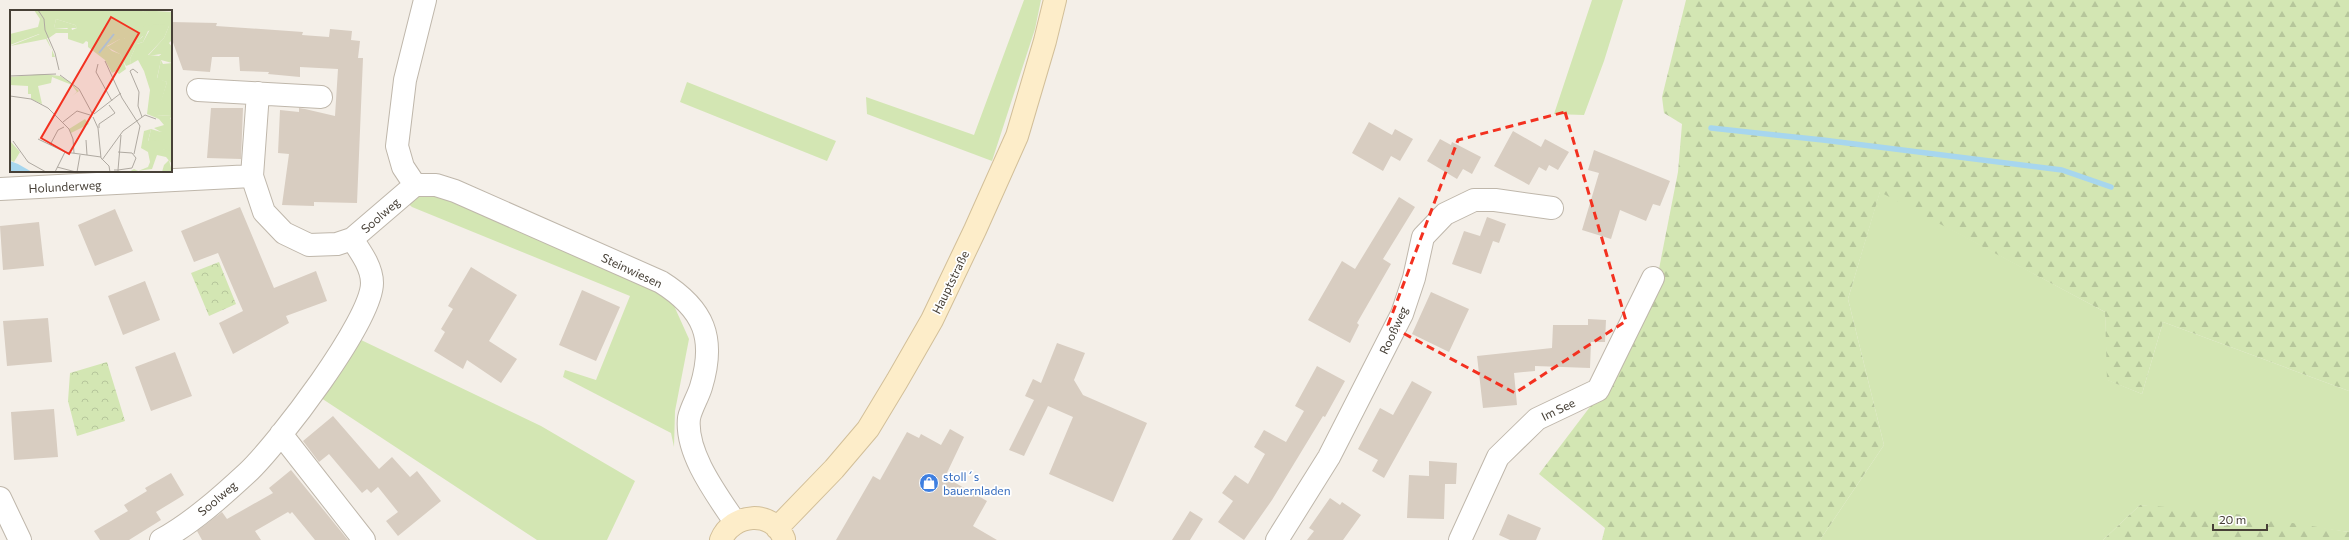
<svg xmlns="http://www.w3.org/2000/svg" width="2349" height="540" viewBox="0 0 2349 540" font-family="Commissioner,sans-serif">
  <defs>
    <pattern id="forest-firs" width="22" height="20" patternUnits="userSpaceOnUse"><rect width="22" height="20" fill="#d3e6b3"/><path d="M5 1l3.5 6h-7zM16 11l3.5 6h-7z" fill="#b6c69b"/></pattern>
    <pattern id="park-crowns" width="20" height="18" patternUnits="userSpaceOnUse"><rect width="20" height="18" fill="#d3e6b3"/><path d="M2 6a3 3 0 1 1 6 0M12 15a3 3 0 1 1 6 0" fill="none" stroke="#b6c69b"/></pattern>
  </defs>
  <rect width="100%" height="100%" fill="#f4efe8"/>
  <!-- green -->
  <path fill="#d3e6b3" d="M1024 0H1041L1035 29 992 161 867 114 866 97 974 135Z
    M1592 0H1623L1604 61 1584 115 1554 114Z
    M687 82 836 141 827 161 680 102Z
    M401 174 671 299 689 339 675 411 674 447 671 433 563 377 565 370 596 380 630 296 412 207 402 198Z
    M1880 191 2105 312 2108 380 2142 394 2163 322 2349 391V532L2140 505 2103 540H1820L1884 445 1848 299Z
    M359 339 541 426 635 481 607 540H537L318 396Z"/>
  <!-- forest -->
  <path fill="url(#forest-firs)" d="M1686 0H2349V391L2163 322 2142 394 2107 380 2105 312 1880 192 1848 299 1884 445 1820 540H1602L1605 528 1539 474 1602 391 1659 269 1678 172 1682 124 1664 113 1662 97Z
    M2140 505 2217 511 2349 532V540H2103Z"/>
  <!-- park -->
  <path fill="url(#park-crowns)" d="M219 262 236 304 209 316 191 273Z
    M107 362 125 421 77 436 68 401 70 373Z"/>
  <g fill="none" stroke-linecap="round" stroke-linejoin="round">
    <!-- stream -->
    <path stroke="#a7d6ee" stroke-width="5.5" d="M1711 128 1823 140 2062 170 2111 187"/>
  </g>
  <!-- building -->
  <path fill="#d8cdc1" d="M171 22 217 23 216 26 303 32 302 35 329 37 330 29 352 31 351 40 360 41 358 58H363L357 203 314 202V206L282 205 289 154 278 153 280 110 299 112V108L305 109 335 116 338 69 300 67V77L268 74 269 72 240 71 239 57H212L210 72 183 70 171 37Z
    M211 108H243L241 159 207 158Z
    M1369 122 1392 135 1395 129 1413 139 1400 161 1391 156 1383 171 1352 153Z
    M1513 131 1541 147 1545 139 1569 152 1558 170 1549 165 1546 171 1539 167 1529 185 1494 166Z
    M1440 139 1451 145 1452 142 1481 157 1472 174 1463 169 1457 179 1427 161Z
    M1594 150 1670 181 1660 206 1653 204 1646 221 1620 210 1611 239 1582 230 1599 173 1588 170Z
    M1399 197 1415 207 1383 259 1391 264 1357 323 1359 325 1350 343 1308 320 1342 261 1355 269Z
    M240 207 274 288 316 271 327 301 286 316 289 323 233 354 219 323 243 311 218 253 194 262 181 231Z
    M115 209 133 251 95 266 78 225Z
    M1487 217 1506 224 1499 243 1493 241 1481 274 1452 264 1464 231 1480 236Z
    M39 222 44 266 3 270 0 226Z
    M471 267 517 295 489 341 517 359 501 383 467 360 463 369 434 351 445 332 441 329 453 309 448 306Z
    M145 281 160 320 123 335 108 296Z
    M582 290 620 307 596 361 559 345Z
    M1431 292 1469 309 1449 352 1412 334Z
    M48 318 52 362 7 366 3 321Z
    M1588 319 1606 320 1605 342H1591L1590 368 1535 366V371L1514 373 1517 405 1483 408 1477 356 1552 348 1553 325H1588Z
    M1057 343 1085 353 1074 380 1083 395 1147 423 1113 502 1049 474 1073 417 1048 406 1024 456 1009 450 1034 400 1025 396 1033 379 1041 383Z
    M175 352 192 396 151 411 135 367Z
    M1317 366 1345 381 1325 417 1323 416 1272 500 1244 540 1218 522 1233 501 1222 493 1235 475 1248 484 1265 454 1254 447 1264 430 1286 442 1304 411 1295 406Z
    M1412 381 1432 392 1384 478 1372 471 1378 460 1358 449 1380 408 1393 415Z
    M54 409 58 457 14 460 11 412Z
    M333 416 379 469 392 457 410 477 417 471 441 501 398 536 386 521 398 512 378 487 371 493 367 489 362 493 329 454 319 462 303 441Z
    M950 429 964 437 945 477 987 501 973 526 997 540H836L873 476 880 480 907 432 919 438 921 434 941 445Z
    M1429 461 1457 463 1456 484H1445L1444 519 1407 518 1409 475 1429 476Z
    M291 470 348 540H315L292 512 290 514 288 512 255 531 261 540H202L197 531 222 512 227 519 273 493 269 488Z
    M171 473 184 495 156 512 161 520 129 540H100L94 531 128 511 124 505 147 491 145 488Z
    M1330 498 1340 505 1342 502 1361 515 1343 540H1307L1314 531 1309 528Z
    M1190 511 1203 519 1190 540H1172Z
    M1508 514 1541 528 1536 540H1510L1499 535Z"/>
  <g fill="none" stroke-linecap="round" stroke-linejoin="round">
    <!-- minor casing -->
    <g stroke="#bfb7ab" stroke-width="24">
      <path id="minor" d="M198 90 321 97
        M252 176 258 93
        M415 185H436L455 191 661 282C704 309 716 338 701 387 698 397 691 408 689 418 685 453 717 495 735 522
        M0 189 252 176 264 212 284 233 309 245 337 244 352 239
        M281 434 364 540
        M0 498 20 540
        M161 540C192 523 221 497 247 473 277 445 372 321 372 283 372 267 360 251 352 239L415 185 403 167 397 146 405 80 425 0
        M1277 540 1329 457 1402 314 1414 278 1423 237 1445 214 1474 200H1495L1552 208
        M1460 540 1498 457 1537 419 1598 390 1653 278"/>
    </g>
    <!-- secondary casing -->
    <g stroke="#d2bf99" stroke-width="24">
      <path id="secondary" d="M777 528 834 469 868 429 897 381 932 320 975 230 1017 136 1045 41 1055 0
        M721 540C732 513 773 509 784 539"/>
    </g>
    <!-- minor -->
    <use href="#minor" stroke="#fff" stroke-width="22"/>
    <!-- secondary -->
    <use href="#secondary" stroke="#fdedc9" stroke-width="22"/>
  </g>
  <!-- marked area -->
  <path fill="none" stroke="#f33120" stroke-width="3" stroke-dasharray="8 5" stroke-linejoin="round" d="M1565 112 1626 321 1515 393 1388 325 1458 140Z"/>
  <!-- icons -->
  <defs>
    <g id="shop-disc" transform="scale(1)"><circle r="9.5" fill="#3f7fe0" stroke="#fff"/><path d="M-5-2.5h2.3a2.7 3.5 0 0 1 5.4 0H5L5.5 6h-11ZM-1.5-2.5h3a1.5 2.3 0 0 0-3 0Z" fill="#fff"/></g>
  </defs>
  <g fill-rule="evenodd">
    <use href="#shop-disc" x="929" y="483"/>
  </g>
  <g text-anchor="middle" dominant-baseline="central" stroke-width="3.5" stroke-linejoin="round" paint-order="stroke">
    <!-- street labels -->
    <g font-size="12" fill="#474037" stroke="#fff">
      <text transform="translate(65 186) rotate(-3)">Holunderweg</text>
      <text transform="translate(380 215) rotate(-41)">Soolweg</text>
      <text transform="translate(632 270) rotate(25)">Steinwiesen</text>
      <text transform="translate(950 282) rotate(-64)">Hauptstraße</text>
      <text transform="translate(1393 330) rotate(-65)">Rooßweg</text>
      <text transform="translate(1558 409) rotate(-26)">Im See</text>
      <text transform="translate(217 498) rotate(-40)">Soolweg</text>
    </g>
    <!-- shop labels -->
    <g font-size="12" fill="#366cbe" stroke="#fff" text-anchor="start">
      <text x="943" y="476">stoll´s<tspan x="943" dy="14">bauernladen</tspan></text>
    </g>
  </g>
  <!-- overview -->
  <g transform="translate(10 10)">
    <rect width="162" height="162" fill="#f4efe8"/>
    <path d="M130 0 162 2V30L159 33 162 37V47L151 44 138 46 154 28 159 16 138 21 133 32 126 34 133 26 124 29 125 38 120 49 121 54 116 56 110 44 97 37 110 29H115L112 26 138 4ZM46 9 65 15 67 18H44ZM30 24 37 28 45 47H42V40L36 29 0 36ZM151 50 153 54 162 53V105L146 106 157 72 147 69ZM33 64 50 66 60 72 69 81 62 86 67 82 62 75 42 67 41 73 28 76 32 94 21 89V84H18V76L0 75V67ZM162 107V141L159 142 138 132 141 119 151 122ZM75 109 79 114 61 123 59 119ZM0 131 10 142 4 152 0 150ZM159 150 162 162H152L154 155Z" fill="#d3e6b3"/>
    <path d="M24 0H130L139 4 113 26 115 29H110L97 36 102 41 110 44 113 50 116 59 109 64 106 61 102 63 95 50 78 37V32L76 31 73 34 58 29V23H46L39 28H33L29 24 0 35V24L28 17 30 9ZM46 9 65 15 67 18 62 20 61 16 57 19 44 18ZM140 9 142 11 127 34 133 32 143 14 156 15 159 16 154 28 138 45 149 46 156 40 162 47V53L151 50 147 68 157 72 147 106 162 105 160 109 161 115 151 122 144 118 154 115 149 109 137 104 140 80 134 61 128 50 121 54 120 49 125 38 121 32ZM141 119 138 131 152 130 153 139 162 141V154L156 147 147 145 142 159 119 162 124 159 128 161 138 157 140 152 138 142 131 138 134 121Z" fill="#d3e6b3" fill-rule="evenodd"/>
    <path d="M0 151 8 154 22 162H0Z" fill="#a7d6ee"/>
    <path fill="none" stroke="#a7d6ee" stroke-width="2" d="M89 43 104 24"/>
    <path fill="none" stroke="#afa9a1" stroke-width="1" d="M28 0 34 9 35 20 45 43 49 60M95 51 112 88 130 116 124 144M88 54 86 62 102 91M128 63 123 59 120 61 129 82 128 96 132 107M50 65 69 79 82 103M0 66 46 64M0 86 21 89 38 98 59 119 63 129 64 143M84 104 111 83M83 107 88 118 91 148 99 156 100 162M53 112 67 101 80 105M89 118V114L105 103 99 95M28 129 55 142M76 130 77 145M3 131 18 152 36 162M40 135 48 120 54 117M92 150 113 121 135 105 146 109M47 157 66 162M104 160H108L111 125M45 162 55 142 91 147M67 162 70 145M108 162V160L122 158 126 148 122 143 108 142"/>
    <path fill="#f33120" fill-opacity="0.15" stroke="#f33120" stroke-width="2" d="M101 7 129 23 59 144 31 128Z"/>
    <rect width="162" height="162" fill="none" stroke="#474037" stroke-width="2"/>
  </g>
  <!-- scale -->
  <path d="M2213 524v6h54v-6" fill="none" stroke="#474037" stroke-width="2"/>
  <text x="2219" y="524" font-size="12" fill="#474037" stroke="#ffffff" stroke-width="3" paint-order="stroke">20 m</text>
</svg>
